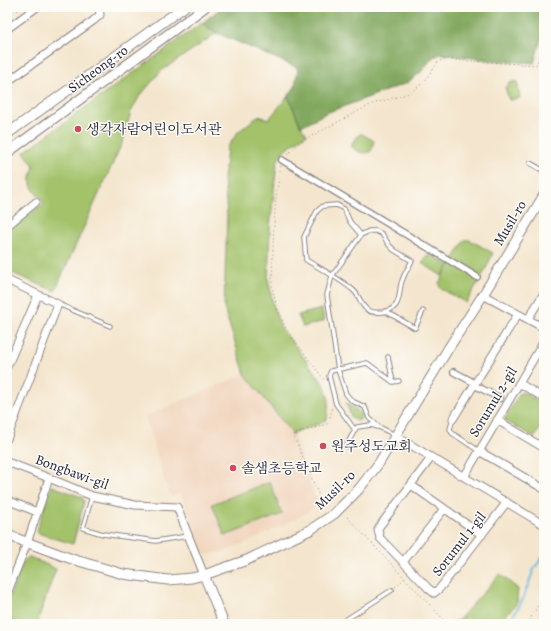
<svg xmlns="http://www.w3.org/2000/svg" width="551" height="631" viewBox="0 0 551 631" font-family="Alegreya,'Noto Serif KR',serif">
  <rect width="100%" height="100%" fill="#fdfcf7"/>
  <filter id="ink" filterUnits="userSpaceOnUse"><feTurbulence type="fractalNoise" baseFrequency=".025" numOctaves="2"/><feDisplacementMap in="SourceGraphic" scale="8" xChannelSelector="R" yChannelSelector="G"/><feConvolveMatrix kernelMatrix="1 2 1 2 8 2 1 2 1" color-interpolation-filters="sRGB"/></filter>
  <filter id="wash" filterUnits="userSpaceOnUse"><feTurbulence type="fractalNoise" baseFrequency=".012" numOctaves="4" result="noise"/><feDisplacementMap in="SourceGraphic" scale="16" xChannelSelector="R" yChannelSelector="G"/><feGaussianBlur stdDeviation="0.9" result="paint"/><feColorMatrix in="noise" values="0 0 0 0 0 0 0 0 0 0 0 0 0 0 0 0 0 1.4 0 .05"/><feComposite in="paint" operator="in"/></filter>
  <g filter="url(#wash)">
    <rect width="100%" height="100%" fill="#f4e6ce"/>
    <!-- built -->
    <path fill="#f1d5bd" d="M245 374 293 435 318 505 303 515 251 541 222 552 207 555 201 552 181 493 171 497 165 482 145 416Z"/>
    <!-- green -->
    <path fill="#a3c26a" stroke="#627252" d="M202 23 217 33 161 71 139 97 131 112 122 143 55 291 7 271V232L44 203C31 186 27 187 34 166L24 152Z
      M517 81 520 98 509 100 505 87 509 86 508 83Z
      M288 96 300 125 307 134 284 150 277 162 270 228 268 279 274 309 281 328 318 376 325 387 329 400 327 419 319 424 292 433 293 435 245 374 224 308 227 216 224 178 227 148 238 132 258 116 269 119Z
      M360 134H362L374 141 372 149 370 152C363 154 357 152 352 147V143Z
      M465 240H470L493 253 486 269 466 303 440 288 439 283Z
      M432 255 449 265 442 276 422 263 427 256 430 257Z
      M322 309 324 321 303 327 298 315Z
      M523 392 544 404V420L535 437 505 421V418L520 393Z
      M346 403 360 412 361 416 360 420 356 421 352 419Z
      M270 482 282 514 225 536 212 504Z
      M52 486 82 497 84 502 73 544 38 533 37 529Z
      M30 557 56 569 39 617 37 624H7V603L23 562Z
      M500 574 518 589 517 603 498 624H455Z"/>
    <!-- forest -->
    <path fill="#82a85e" stroke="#52654c" d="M222 7H544V30L534 63 489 60 441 54 433 57 421 72 407 83 326 113 301 126 288 96 295 87 298 68 217 33 202 23Z"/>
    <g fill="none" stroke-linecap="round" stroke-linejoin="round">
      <!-- stream -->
      <path stroke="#61b9de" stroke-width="2" d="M508 624 522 601 534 569 544 555"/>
    </g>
  </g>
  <g filter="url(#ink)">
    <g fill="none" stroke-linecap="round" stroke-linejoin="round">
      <!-- service casing -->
      <g stroke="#8b8484" stroke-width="5.5">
        <path id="service" d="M530 163 544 171
          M361 235 350 222 344 209 337 205 323 206 317 211 304 237 306 260C321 269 339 278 353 290 364 299 359 315 383 312 388 311 393 309 396 305 401 297 399 288 402 281 404 274 408 268 412 261L394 250 389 245 382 234 376 231H369L361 235 332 276 327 295 338 370 346 394 352 401 365 407 369 418 379 427 395 435
          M58 304 110 326
          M385 311 415 328 423 311
          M388 357 393 382
          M453 419 450 429 452 433 479 451
          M378 427 371 425 357 427 355 430 336 404 329 376 331 371 367 363 393 382 399 381
          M346 446 355 430
          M92 496 83 528 103 534 156 541 188 536
          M339 624 392 590"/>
      </g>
      <!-- pedestrian casing -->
      <g stroke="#8b8484" stroke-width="8">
        <path id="pedestrian" d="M282 160 477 277
          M454 372 471 381
          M478 387 500 398"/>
      </g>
      <!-- minor casing -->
      <g stroke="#8b8484" stroke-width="9">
        <path id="minor" d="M7 29 37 7
          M7 82 93 21 100 15 99 7
          M7 226 36 202
          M7 280 58 304 7 439
          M483 295 544 328
          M528 319 544 293
          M7 367 38 295
          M519 383 544 398
          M453 419 518 314
          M497 420 544 448
          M396 436 544 525
          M479 451 544 489
          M431 458 379 527 378 530 380 538 428 588 434 593 440 588 507 502
          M7 462 49 478 92 496 135 505 177 507 204 575
          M464 477 544 341
          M411 485 482 535
          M7 500 37 512
          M403 562 444 509
          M7 594 27 543 49 478"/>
      </g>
      <!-- tertiary casing -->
      <g stroke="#8b8484" stroke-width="11">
        <path id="tertiary" d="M7 134 184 7
          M7 153 205 7
          M7 535 72 559 123 574 168 580 192 578 204 575 247 560 310 530 334 514 359 489 379 463 448 349 483 295 544 195
          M204 575 224 624"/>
      </g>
      <!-- path -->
      <path stroke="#8b8484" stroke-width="1" stroke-dasharray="1 3" stroke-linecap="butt" d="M15 7 19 12
        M287 155 300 142 372 104 407 94 415 89 424 82 438 62 444 59 535 65 537 64 544 43
        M281 166C273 206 273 247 272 287L277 308 286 329 325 381
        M541 422 544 424
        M323 505 293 434 327 424 331 415 332 407
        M347 517 448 624
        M395 587 405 578
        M527 624 544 596"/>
      <!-- service -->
      <use href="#service" stroke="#fff" stroke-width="3.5"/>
      <!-- pedestrian -->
      <use href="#pedestrian" stroke="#fff" stroke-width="5.5"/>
      <!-- minor -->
      <use href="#minor" stroke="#fff" stroke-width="7"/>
      <!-- tertiary -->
      <use href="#tertiary" stroke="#fff" stroke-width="9"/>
    </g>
  </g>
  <!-- markers -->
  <g fill="#d1495b" stroke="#fdfcf7" stroke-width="1.5">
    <circle cx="78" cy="129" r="4"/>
    <circle cx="323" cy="446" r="4"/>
    <circle cx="233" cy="468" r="4"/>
  </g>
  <g text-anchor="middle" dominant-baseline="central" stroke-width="3" stroke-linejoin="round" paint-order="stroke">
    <!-- street labels -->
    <g font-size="14" fill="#22223b" stroke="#fdfcf7">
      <text transform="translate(98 69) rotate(-36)">Sicheong-ro</text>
      <text transform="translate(510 223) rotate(-59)">Musil-ro</text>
      <text transform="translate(493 402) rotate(-59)">Sorumul 2-gil</text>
      <text transform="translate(72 472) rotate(20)">Bongbawi-gil</text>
      <text transform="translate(335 490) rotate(-44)">Musil-ro</text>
      <text transform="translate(459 544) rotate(-52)">Sorumul 1-gil</text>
    </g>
    <!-- poi labels -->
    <g font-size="14" fill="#22223b" stroke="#fdfcf7" text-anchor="start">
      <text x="86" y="129">생각자람어린이도서관</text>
      <text x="331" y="446">원주성도교회</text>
      <text x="241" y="468">솔샘초등학교</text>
    </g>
  </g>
  <!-- margin -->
  <rect width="551" height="631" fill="none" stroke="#fdfcf7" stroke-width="24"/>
</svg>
